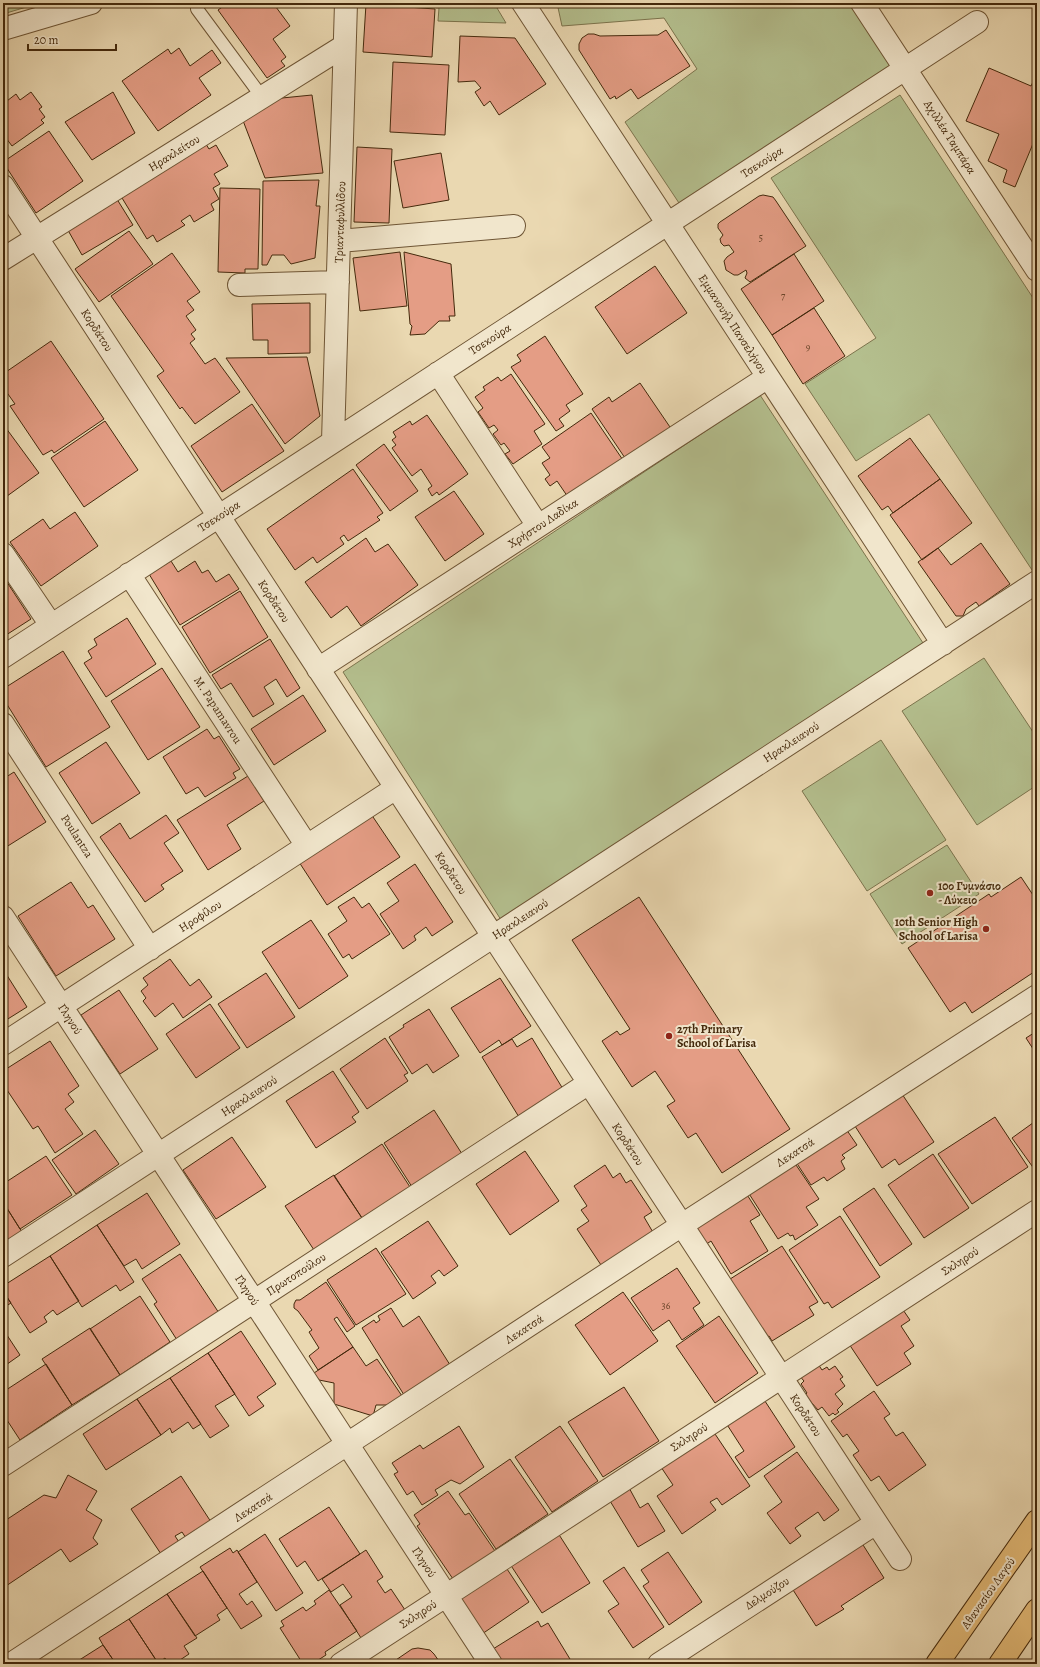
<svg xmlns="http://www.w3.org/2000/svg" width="1040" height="1667" viewBox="0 0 1040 1667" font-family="Alegreya,serif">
  <rect width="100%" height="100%" fill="#ead8b1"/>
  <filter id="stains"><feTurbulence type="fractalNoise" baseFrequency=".005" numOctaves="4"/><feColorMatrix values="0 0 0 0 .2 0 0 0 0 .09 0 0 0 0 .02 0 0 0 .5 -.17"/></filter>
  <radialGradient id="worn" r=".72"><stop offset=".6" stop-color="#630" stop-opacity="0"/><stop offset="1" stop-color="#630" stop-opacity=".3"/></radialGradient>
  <!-- green -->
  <path fill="#b4bf8e" stroke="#7c744d" d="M3 3H40L3 14Z
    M377 3H494L506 23 438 21 439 8Z
    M557 3H850L892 65 681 206 625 122 697 69 664 18 562 26Z
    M900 95 1037 304V571L1034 573 929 414 856 461 805 384 876 338 771 178Z
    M760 395 925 646 503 923 343 672Z
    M984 658 1037 738V785L977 825 902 711Z
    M881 740 946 840 867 891 802 791Z
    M947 845 979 894 902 944 870 894Z"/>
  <!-- building -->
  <path fill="#e49d85" stroke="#44290c" d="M228 3H273L290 26 273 39 286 57 281 61 285 66 267 78 218 10Z
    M366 4 435 9 432 57 363 52Z
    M666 30 690 66 638 99 631 89 616 99 615 96 610 99 579 50V44L582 38 588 34H594L600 36 658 35Z
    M460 36 515 38 546 84 499 115 490 101 484 106 475 92 481 88 475 81 458 82Z
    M179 48 190 66 212 50 221 63 199 78 211 95 158 131 122 81 168 49 171 54Z
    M393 62 449 65 445 135 390 132Z
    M989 68 1031 86 1037 74V134L1015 187 1003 182 1007 170 988 161 999 134 966 121Z
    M31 92 42 107 39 109 45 117 41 120 44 123 12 146 3 134V104L16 94 20 100Z
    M113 92 135 133 92 160 65 122Z
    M312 95 323 173 265 178 242 118 272 99Z
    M49 131 83 181 36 213 3 162Z
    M204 141 209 149 216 145 228 166 214 174 220 184 213 188 219 199 211 204 214 210 194 222 190 215 181 221 185 225 157 242 153 235 147 239 119 193Z
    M357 147 392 149 389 223 354 222Z
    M441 153 449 200 403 208 394 161Z
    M319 180 316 206H320L315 258 291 264 284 255H272L267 265H262L263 181Z
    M220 188 260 189 258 269H245V273L218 272Z
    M763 195 773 197 776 201 806 246 750 282 745 278 747 273 746 270 738 275H734L726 270 724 261 727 257 734 252 729 245 724 246 721 243 720 239 723 235 718 228V224L720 222 759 196Z
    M115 196 133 225 82 255 65 225Z
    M129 231 153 264 99 302 75 269Z
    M400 252 407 306 360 311 353 258Z
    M404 252 451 264 455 316H449L450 321H439L425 334 410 335 412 326 410 324Z
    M172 253 200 292 187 301 194 310 186 316 196 330 191 334 195 339 190 343 205 364 215 358 240 392 195 424 182 407 180 409 157 376 164 371 111 296Z
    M794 254 824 301 772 335 741 289Z
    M655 266 687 313 627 354 595 307Z
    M310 303V353L268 354V340H253L252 304Z
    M814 308 845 356 803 384 772 335Z
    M545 336 583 394 566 405 570 411 559 419 564 426 556 431 511 367 521 361 517 355Z
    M51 341 104 419 54 453 52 450 43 455 10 406 15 404 3 387V374Z
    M307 357 320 416 285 444 226 358Z
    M511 374 545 424 534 431 542 444 513 464 505 454 510 451 504 443 501 445 493 434 498 430 494 425 489 428 478 412 483 408 475 397 485 390 483 387 498 377 501 381Z
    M640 383 672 430 625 458 592 409 609 397 612 402Z
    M252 404 284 451 222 492 191 446Z
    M591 413 627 466 572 503 557 481 550 486 545 479 550 475 542 463 550 458 542 447Z
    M427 415 468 474 439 495 437 492 432 496 428 489 432 486 421 469 412 476 392 448 396 445 392 440 396 437 393 432 410 421 412 425Z
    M105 421 138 470 84 507 51 458Z
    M3 424 39 473 3 499Z
    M910 438 940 479 893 513 888 506 882 510 858 476Z
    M384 444 418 491 390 511 356 465Z
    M353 469 383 513 377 517 380 520 348 541 344 535 340 538 344 544 317 563 313 557 295 570 267 529Z
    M940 479 972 523 922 560 890 515Z
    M454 491 484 534 445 561 415 517Z
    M75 512 98 546 41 586 10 542 43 519 50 529Z
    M366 538 375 552 388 544 418 585 361 626 347 606 331 618 305 582Z
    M981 543 1010 584 979 606 976 602 966 609 963 616H956L918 562 938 548 951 565Z
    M171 561 178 572 195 561 202 573 208 570 216 582 229 574 239 589 180 625 149 574Z
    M3 576 31 619 3 637Z
    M240 591 268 637 210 673 182 627Z
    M127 618 156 664 106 697 84 663 92 658 88 651 97 645 94 639Z
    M270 639 300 688 287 697 276 679 264 687 274 704 253 717 231 683 221 689 212 675Z
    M63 651 110 727 46 767 3 698V689Z
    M162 668 200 727 148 760 111 701Z
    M303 695 326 731 274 765 251 729Z
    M207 729 214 739 219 736 240 769 233 773 236 778 205 797 198 787 186 794 163 757Z
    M106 742 140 793 92 824 59 773Z
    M14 772 46 822 3 849V779Z
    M248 776 264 801 227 825 241 849 208 870 177 820Z
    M371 814 400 857 327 905 299 862Z
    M166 815 179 833 164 843 183 871 161 885 164 889 145 902 100 837 120 823 130 839Z
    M415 864 453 922 432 936 426 927 414 936 416 940 403 949 380 914 399 901 387 883Z
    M1021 877 1037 901V970L972 1013 965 1002 950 1012 908 948 989 894 991 897Z
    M71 882 88 908 93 905 115 939 56 976 18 916Z
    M354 897 362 908 369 903 390 934 352 959 349 954 343 958 328 934 347 921 338 907Z
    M639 897 790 1129 722 1173 696 1133 688 1138 667 1106 675 1101 655 1071 632 1087 602 1041 617 1031 620 1035 630 1029 572 940Z
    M311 920 348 976 299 1009 262 952Z
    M170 959 190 986 199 979 212 997 183 1018 173 1003 155 1017 143 1001 146 998 141 991 148 985 143 978Z
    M3 969 27 1007 3 1022Z
    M266 973 295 1017 247 1048 218 1004Z
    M500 978 531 1026 502 1045 499 1040 480 1053 451 1008Z
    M119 990 158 1049 120 1074 81 1015Z
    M210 1004 240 1048 196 1078 166 1034Z
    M429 1009 459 1056 433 1073 427 1064 412 1074 389 1037 404 1027 403 1025Z
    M1037 1031V1055L1026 1038Z
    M385 1038 408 1073 404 1075 408 1081 367 1109 340 1069Z
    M532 1038 566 1094 522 1122 482 1057 512 1039 517 1047Z
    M50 1041 79 1086 68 1094 74 1102 65 1109 83 1134 55 1153 38 1126 33 1129 3 1084V1071Z
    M333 1071 359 1112 352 1117 356 1122 316 1148 286 1101Z
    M900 1091 934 1142 899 1165 895 1159 882 1168 853 1123Z
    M434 1110 464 1157 414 1190 384 1143Z
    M995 1117 1028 1167 972 1204 938 1154Z
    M1037 1120V1173L1012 1138Z
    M844 1126 857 1145 842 1155 845 1158 841 1161 845 1169 827 1181 824 1177 811 1185 794 1159Z
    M95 1130 119 1164 76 1194 52 1160Z
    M232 1137 266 1187 216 1219 183 1170Z
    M382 1144 410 1187 362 1218 334 1176Z
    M525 1151 559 1201 510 1235 476 1184Z
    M933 1154 969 1208 924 1238 888 1185Z
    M46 1156 72 1195 20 1229 3 1202V1184Z
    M792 1159 819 1199 806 1207 818 1225 795 1240 793 1235 790 1236 788 1233 778 1239 746 1189Z
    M605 1165 613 1178 620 1173 626 1183 631 1180 652 1212 644 1217 654 1234 605 1271 577 1229 589 1221 581 1210 587 1206 574 1186Z
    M334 1175 362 1218 314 1250 285 1206Z
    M874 1188 912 1244 880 1266 843 1209Z
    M744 1190 760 1215 750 1221 768 1251 731 1274 711 1241 705 1245 691 1223Z
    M147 1193 180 1244 142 1269 136 1259 124 1266 97 1225Z
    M3 1202 22 1232 3 1244Z
    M840 1216 880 1277 832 1308 828 1302 824 1304 789 1250Z
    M428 1221 458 1266 444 1276 439 1270 431 1276 436 1283 413 1299 381 1252Z
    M97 1225 134 1282 120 1291 116 1285 82 1307 50 1256Z
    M782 1246 818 1302 809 1307 814 1315 772 1341 769 1336 764 1339 727 1281Z
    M376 1248 406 1294 356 1325 327 1280Z
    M180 1254 219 1313 177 1340 154 1304 157 1302 142 1279Z
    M50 1256 79 1301 57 1315 53 1310 44 1317 47 1322 30 1333 3 1291V1286Z
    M677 1268 700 1303 693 1308 704 1325 682 1340 669 1320 653 1331 631 1298Z
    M326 1282 355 1326 347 1332 337 1317 334 1319 353 1347 318 1370 309 1356 319 1348 309 1332 312 1330 298 1311 294 1308V1304L296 1300H300Z
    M3 1291 11 1303 3 1308Z
    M623 1292 658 1341 610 1375 575 1325Z
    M140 1296 170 1342 120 1375 90 1329Z
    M899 1304 910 1320 901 1326 914 1346 904 1353 911 1364 877 1386 849 1344Z
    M391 1308 403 1327 419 1316 452 1368 406 1398 362 1328 374 1320 376 1323 380 1320 378 1316Z
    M719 1316 758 1373 715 1403 676 1346Z
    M90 1328 120 1375 72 1405 42 1359Z
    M3 1329 20 1355 3 1367Z
    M241 1331 276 1384 257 1397 264 1406 249 1416 208 1353Z
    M353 1347 366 1366 377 1359 402 1396 389 1405H376L373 1416 334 1404V1383L319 1380 314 1373Z
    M208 1353 235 1394 215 1406 229 1426 210 1438 170 1378Z
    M46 1364 72 1405 20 1440 3 1414V1392Z
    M818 1364 822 1370 827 1367 829 1370 835 1366 843 1377 840 1379 845 1386 835 1394 843 1404 837 1410 839 1412 835 1415 833 1413 829 1416 822 1407 818 1410 805 1395 807 1393 801 1384 804 1381 798 1374Z
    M170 1378 201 1424 193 1429 188 1422 172 1433 170 1428 161 1435 137 1399Z
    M624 1387 659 1441 603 1477 568 1422Z
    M874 1391 890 1414 884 1418 896 1436 903 1432 926 1465 889 1491 879 1476 871 1481 853 1455 859 1451 847 1434 843 1437 831 1421Z
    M761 1395 795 1447 749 1478 735 1457 744 1451 724 1420Z
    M137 1399 161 1435 106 1470 83 1434Z
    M459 1426 484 1467 460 1484 451 1480 435 1490 438 1495 422 1505 413 1491 407 1495 394 1474 398 1472 392 1463 420 1445 423 1449Z
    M560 1426 598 1481 552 1512 515 1457Z
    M711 1428 750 1486 722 1505 717 1498 710 1502 716 1510 682 1534 657 1496 673 1485 659 1464Z
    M797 1452 839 1510 824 1521 818 1512 795 1528 801 1536 790 1544 767 1513 782 1502 764 1476Z
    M510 1459 548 1514 496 1549 459 1494Z
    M68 1475 97 1491 86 1510 102 1520 93 1538 98 1544 70 1562 61 1549 3 1588V1522L44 1495 56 1498Z
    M181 1476 213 1525 188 1541 182 1532 175 1536 181 1545 163 1557 131 1509Z
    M627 1484 640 1508 648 1503 665 1531 638 1547 607 1496Z
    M448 1491 465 1515 469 1513 495 1551 453 1579 417 1526 420 1524 414 1515Z
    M329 1507 360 1554 318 1581 305 1561 297 1567 279 1539Z
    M556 1530 590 1583 542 1613 508 1561Z
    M265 1534 303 1593 276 1611 238 1552Z
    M858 1537 884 1578 841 1606 844 1609 816 1626 788 1582Z
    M230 1548 233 1553 237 1550 257 1582 239 1594 247 1605 252 1601 262 1616 241 1629 200 1567Z
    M366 1550 383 1577 377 1581 385 1593 391 1589 405 1610 361 1638 340 1605 352 1597 343 1584 331 1592 322 1579Z
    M668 1552 702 1602 669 1625 643 1586 649 1582 641 1570Z
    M503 1563 529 1602 482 1634 456 1596Z
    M624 1567 664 1627 633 1648 608 1611 619 1604 603 1581Z
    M203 1571 227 1608 217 1615 220 1620 195 1636 167 1594Z
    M329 1590 357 1631 325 1652 326 1655 312 1664H303L280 1628 284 1626 281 1621 303 1607 306 1611 316 1604 314 1601Z
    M167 1594 197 1638 184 1646 189 1654 174 1664H169L165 1658 158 1663 129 1619Z
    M129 1619 158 1663 159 1664H116L103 1645 99 1638Z
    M538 1621 541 1627 548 1623 573 1664H502L493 1649Z
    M103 1645 116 1664H73Z
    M418 1648 430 1650 434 1654 441 1664H390L412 1649Z"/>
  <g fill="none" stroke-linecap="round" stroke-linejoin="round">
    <!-- lane casing -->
    <g stroke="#6e5535" stroke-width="14">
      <path id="lane" d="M197 9 262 97"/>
    </g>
    <!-- street casing -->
    <g stroke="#6e5535" stroke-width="24">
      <path id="street" d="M523 3 943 644
        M862 3 1037 270
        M3 29 91 3
        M3 186 900 1559
        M339 241 514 226
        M3 259 344 46
        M239 285 338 282
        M438 373 538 526
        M333 441 346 3
        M3 554 51 625
        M129 574 307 846
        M3 657 977 22
        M318 669 768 377
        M3 724 150 949
        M3 917 491 1664
        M3 1044 396 788
        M3 1256 1037 582
        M3 1465 589 1083
        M11 1664 682 1225 1037 996
        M341 1664 1037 1211
        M659 1664 876 1523"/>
    </g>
    <!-- highway casing -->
    <g stroke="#44290c" stroke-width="24">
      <path id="highway" d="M937 1664 1037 1521
        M1000 1664 1037 1610"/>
    </g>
    <!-- lane -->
    <use href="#lane" stroke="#f1e6cc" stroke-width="12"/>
    <!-- street -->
    <use href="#street" stroke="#f1e6cc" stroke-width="22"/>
    <!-- highway -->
    <use href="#highway" stroke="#e5bc78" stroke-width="22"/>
  </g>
  <!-- markers -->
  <g fill="#8f2418" stroke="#f1e6cc" stroke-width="1.5">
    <circle cx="930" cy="893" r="4"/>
    <circle cx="986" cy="929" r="4"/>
    <circle cx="669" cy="1036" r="4"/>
  </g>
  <g text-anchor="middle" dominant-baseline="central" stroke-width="4" stroke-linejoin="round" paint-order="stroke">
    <!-- number labels -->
    <g font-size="10" fill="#6c462a">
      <text x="761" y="237">5</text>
      <text x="783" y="295">7</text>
      <text x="808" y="346">9</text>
      <text x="666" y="1305">36</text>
    </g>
    <!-- street labels -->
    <g font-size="12" fill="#44290c" stroke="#f1e6cc">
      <text transform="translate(950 137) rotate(57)">Αχιλλέα Ταμπάρα</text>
      <text transform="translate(174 153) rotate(-32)">Ηρακλείτου</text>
      <text transform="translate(762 162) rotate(-33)">Τσεκούρα</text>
      <text transform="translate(340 222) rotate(-88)">Τριανταφυλλίδου</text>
      <text transform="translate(733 324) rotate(57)">Εμμανουήλ Πανσελήνου</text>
      <text transform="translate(97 330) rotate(57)">Κορδάτου</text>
      <text transform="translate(490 339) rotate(-33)">Τσεκούρα</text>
      <text transform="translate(219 516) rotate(-33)">Τσεκούρα</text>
      <text transform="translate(543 523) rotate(-33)">Χρήστου Λαδίκα</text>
      <text transform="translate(274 601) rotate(57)">Κορδάτου</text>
      <text transform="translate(218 710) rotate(57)">M. Papamavrou</text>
      <text transform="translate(791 742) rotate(-33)">Ηρακλειανού</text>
      <text transform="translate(77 836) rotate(57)">Poulantza</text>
      <text transform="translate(451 873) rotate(57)">Κορδάτου</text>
      <text transform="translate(200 916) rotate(-33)">Ηροφίλου</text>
      <text transform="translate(520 919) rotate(-33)">Ηρακλειανού</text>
      <text transform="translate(70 1019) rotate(57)">Γληνού</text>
      <text transform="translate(249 1096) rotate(-33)">Ηρακλειανού</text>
      <text transform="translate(628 1144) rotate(57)">Κορδάτου</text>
      <text transform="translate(795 1152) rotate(-33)">Λεκατσά</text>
      <text transform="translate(960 1261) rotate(-33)">Σκληρού</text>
      <text transform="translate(296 1274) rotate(-33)">Πρωτοπούλου</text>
      <text transform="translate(247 1290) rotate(57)">Γληνού</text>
      <text transform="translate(524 1329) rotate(-33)">Λεκατσά</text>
      <text transform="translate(806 1415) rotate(57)">Κορδάτου</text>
      <text transform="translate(689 1437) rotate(-33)">Σκληρού</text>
      <text transform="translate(253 1507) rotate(-33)">Λεκατσά</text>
      <text transform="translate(424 1562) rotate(57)">Γληνού</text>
      <text transform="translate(767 1593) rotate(-33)">Δελμούζου</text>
      <text transform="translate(988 1593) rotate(-55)">Αθανασίου Λαγού</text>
      <text transform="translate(418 1614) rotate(-33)">Σκληρού</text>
    </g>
    <!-- poi labels -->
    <g font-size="12" font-weight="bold" fill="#44290c" stroke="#f1e6cc" text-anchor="start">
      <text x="938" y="886">10ο Γυμνάσιο<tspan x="938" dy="14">- Λύκειο</tspan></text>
      <text x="978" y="922" text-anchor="end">10th Senior High<tspan x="978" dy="14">School of Larisa</tspan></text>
      <text x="677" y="1029">27th Primary<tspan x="677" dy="14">School of Larisa</tspan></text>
    </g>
  </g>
  <!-- margin -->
  <rect width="1040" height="1667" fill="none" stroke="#ead8b1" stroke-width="16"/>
  <rect x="4" y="4" width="1032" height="1659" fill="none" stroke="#44290c" stroke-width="2"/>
  <rect x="8" y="8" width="1024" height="1651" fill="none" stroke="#44290c"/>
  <!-- scale -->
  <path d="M28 44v6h88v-6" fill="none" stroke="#44290c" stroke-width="2"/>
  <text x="34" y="44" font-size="12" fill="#44290c" stroke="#f1e6cc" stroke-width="3" paint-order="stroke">20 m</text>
  <rect width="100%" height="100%" filter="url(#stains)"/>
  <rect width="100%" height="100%" fill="url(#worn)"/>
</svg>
